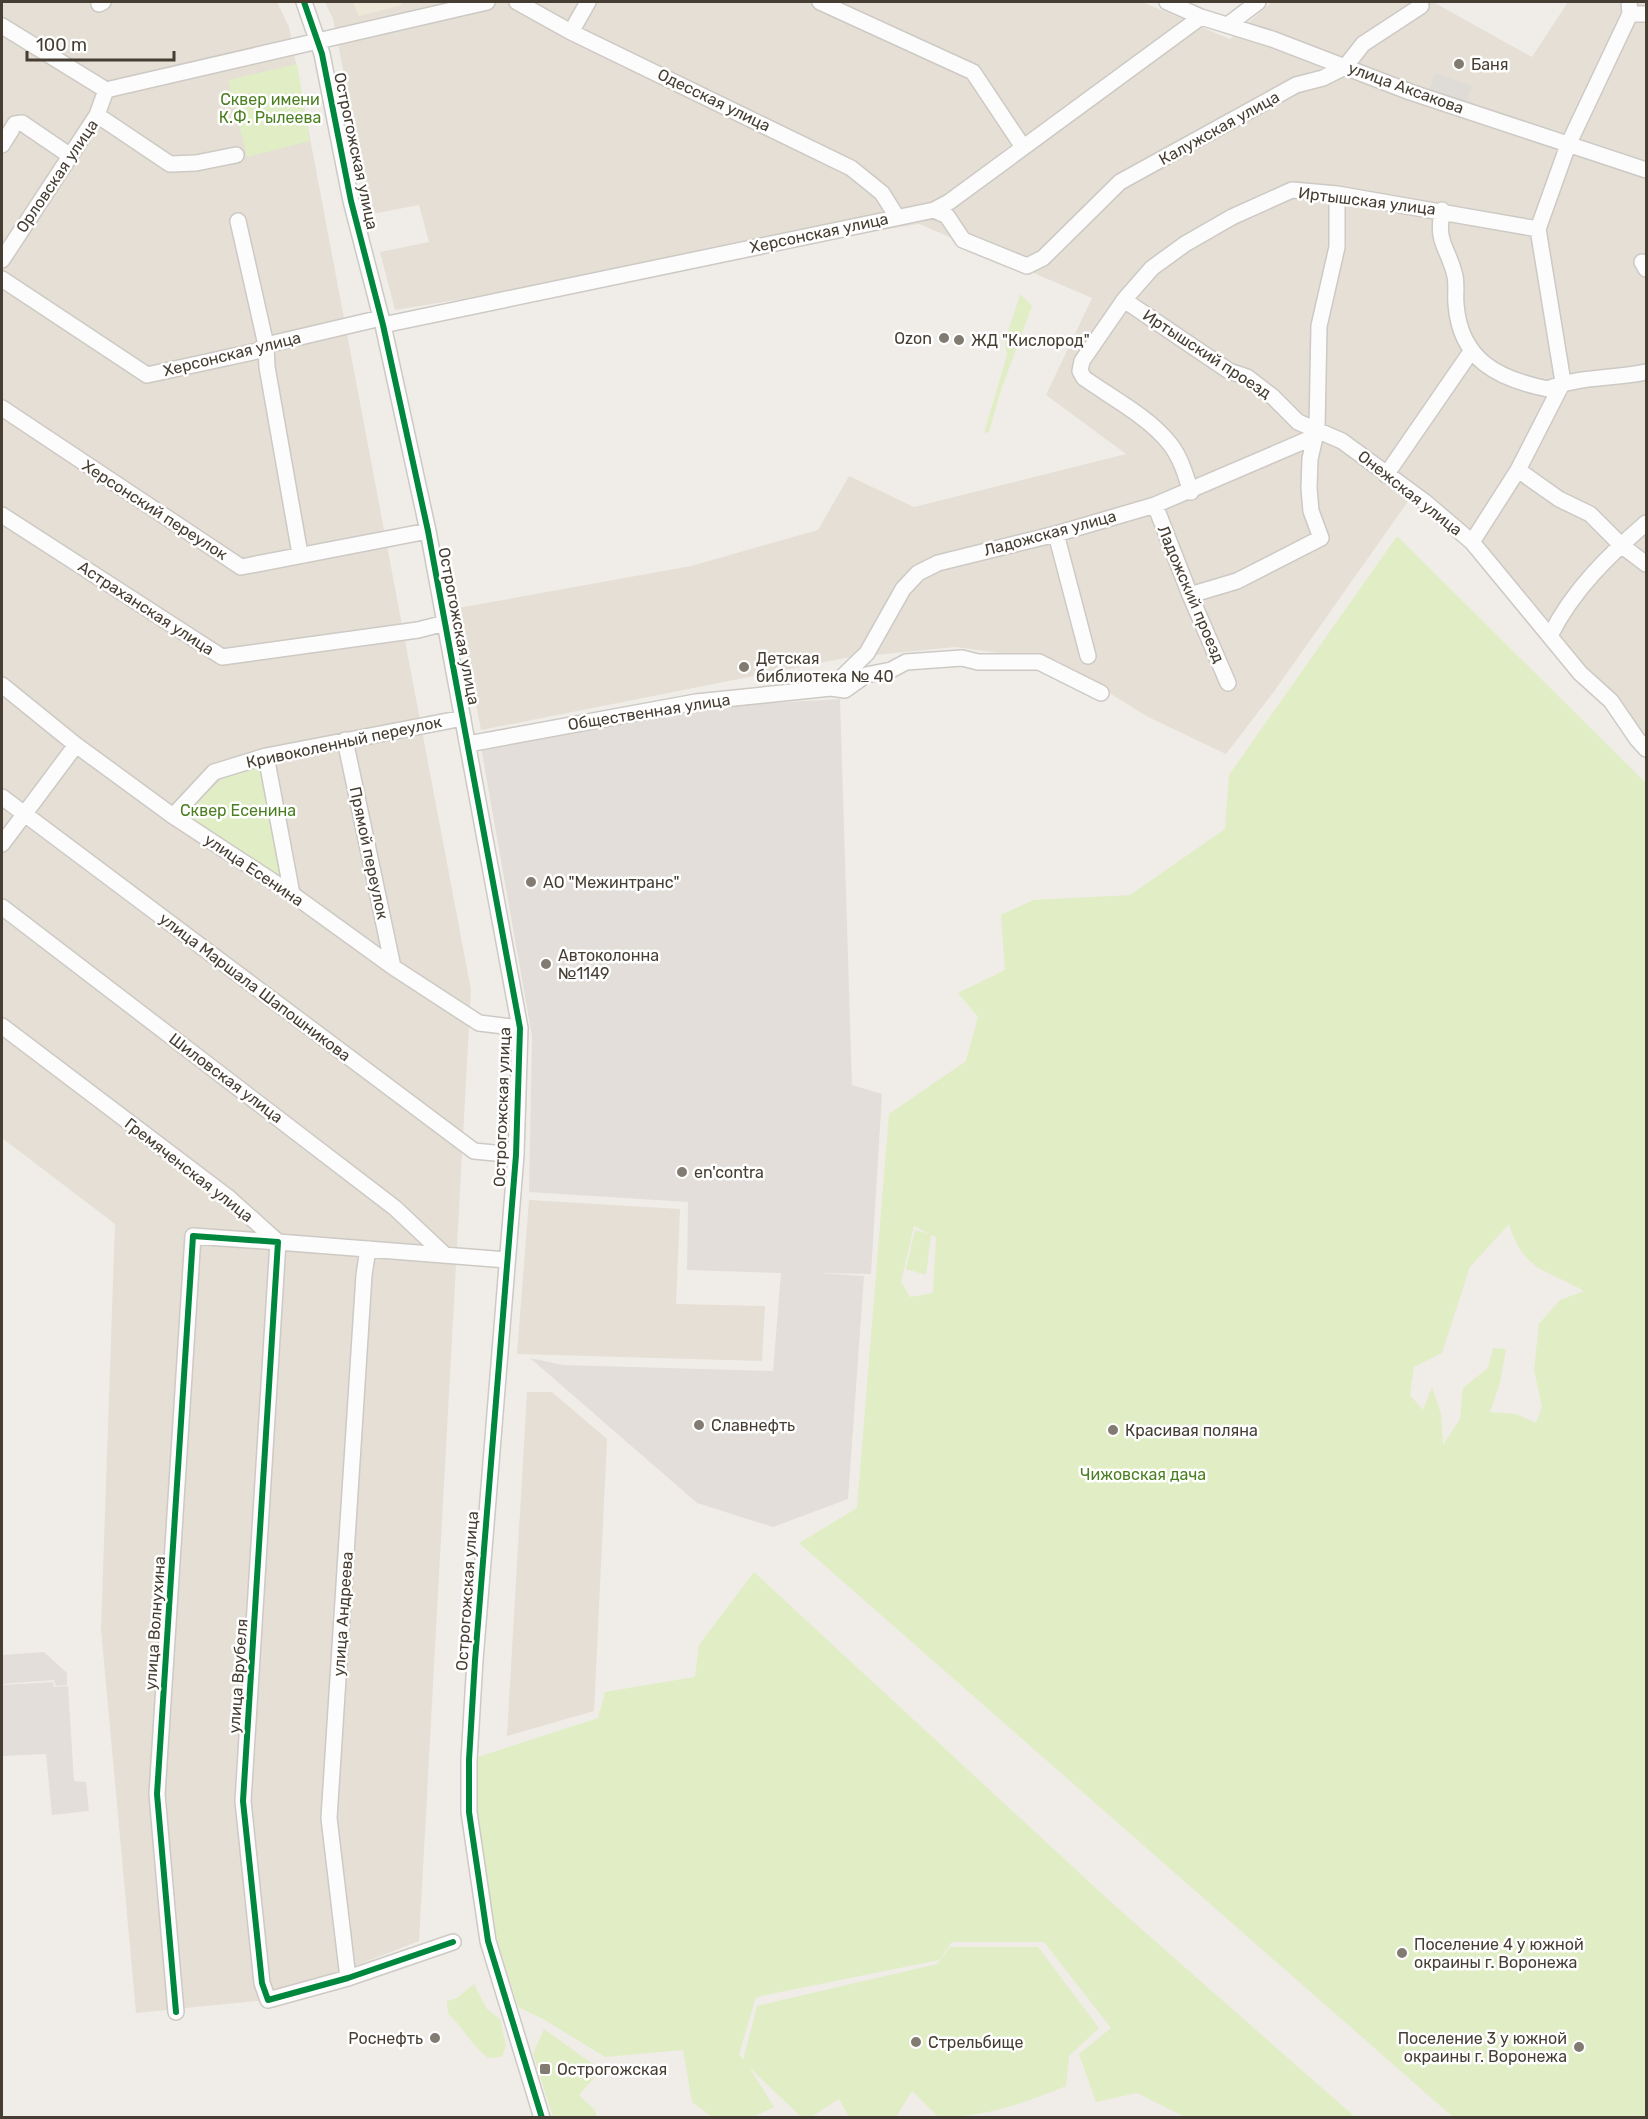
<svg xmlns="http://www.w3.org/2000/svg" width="1648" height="2119" viewBox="0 0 1648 2119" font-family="Rubik,sans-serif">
  <rect width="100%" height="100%" fill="#f0ede8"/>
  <!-- residential -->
  <path fill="#e5dfd5" d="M2 2H277L289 27 471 990 419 1941 267 2000 136 2013 101 1629 115 1224 2 1138Z
    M325 2H1142L1230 39 1272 2H1433L1532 57 1568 2H1646V744L1457 536 1409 500 1275 690 1226 754 1148 717 1058 661 955 647 845 658 481 730 458 608 691 566 818 530 849 476 914 507 1126 454 1046 395 1092 298 919 224 395 310 380 252 429 242 419 205 372 214 333 19Z
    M529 1200 680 1209 676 1304 765 1306 762 1361 517 1354Z
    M527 1392H552L607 1439 594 1711 507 1736Z"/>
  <!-- industrial -->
  <path fill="#e3ded9" d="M840 699 852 1085 882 1094 871 1274 817 1273 864 1276 848 1499 773 1527 697 1503 530 1358 563 1365 773 1371 781 1273 687 1270 688 1202 529 1192 532 1036 480 742 614 719 738 705Z
    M44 1652 67 1673V1685L56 1686 54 1680 2 1684V1655Z
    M53 1682 54 1687 68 1686 74 1781 86 1782 89 1811 52 1815 46 1754 2 1756V1685Z"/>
  <!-- education -->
  <path fill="#efe8d9" d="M353 2H401L402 5 359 16Z"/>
  <!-- green -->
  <path fill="#e0edc5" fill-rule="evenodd" d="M297 64 310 141 247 157 228 80Z
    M1020 294 1032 306 1001 390 989 432 984 433 1007 355 1005 341Z
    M1397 536 1646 783V2117H1453L799 1543 857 1508 889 1114 966 1061 978 1017 958 993 1005 970 1001 915 1033 900 1130 895 1225 829 1229 775ZM1509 1224C1524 1272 1546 1269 1584 1291L1560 1300 1539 1324 1534 1370 1542 1407 1536 1423 1516 1414 1490 1412 1500 1383 1506 1349 1493 1348 1488 1368 1463 1388 1460 1419 1443 1445 1441 1414 1432 1387 1423 1410 1410 1395 1414 1367 1442 1353 1470 1267ZM914 1226 929 1234 915 1230 906 1269 926 1275 931 1235 936 1237 933 1293 910 1297 901 1282Z
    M265 762 287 885 189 817 186 810 226 776Z
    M754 1572 1113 1904 1355 2117H1185L1137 2093 1096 2102 1079 2054 1111 2028 1044 1942H952L939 1960 756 1997 739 2054 743 2060 757 2006 937 1964 950 1947H1038L1099 2028 1069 2056 1066 2086C1022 2104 986 2117 938 2117L912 2091 896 2117H849L839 2099 811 2117H801L749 2067 774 2107 753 2117H712L692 2102 683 2050 605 2057 543 2019 518 2007 490 1917 476 1815 478 1757 598 1718 605 1692 695 1677 699 1645Z
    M474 1984 487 2009 500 2019 506 2045 502 2057 488 2058C471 2045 464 2028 448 2014L447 2001 457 1998Z
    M544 2029 601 2070 579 2095 595 2110 597 2117H553L533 2054Z"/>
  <!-- parking -->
  <path fill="#dfdcd8" d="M1435 73 1472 86 1465 104 1429 91Z"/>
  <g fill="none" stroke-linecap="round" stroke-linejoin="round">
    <!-- minor casing -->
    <g stroke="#cdc9c4" stroke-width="18">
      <path id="minor" d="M304 2 322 54 351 201 383 325 428 531 520 1028 516 1155 475 1660 469 1760V1812L488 1941 542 2118
        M517 2 571 32 851 168 882 193 897 217
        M820 2 973 72 1023 147
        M1167 2 1201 17 1272 39 1410 92 1646 170
        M99 4 103 2
        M1630 14H1646
        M1229 24 1258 2
        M2 26 106 90 487 2
        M571 32 588 2
        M97 115 170 164 196 163 236 155
        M2 145 15 124 22 123 69 155
        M934 210 947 216 963 240 1027 266 1043 258 1120 182 1296 85 1323 78 1345 67 1363 44 1421 6
        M1442 210C1436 245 1448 246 1455 276 1457 286 1455 294 1456 304 1460 360 1498 379 1548 389 1578 376 1614 379 1646 372
        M238 221 266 345 267 367 300 554
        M2 260 97 115 106 90
        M1642 262 1646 269
        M2 279 147 375 257 351 266 345 381 318
        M1124 300 1229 371 1247 377 1273 397 1298 422 1342 441 1425 502 1472 542 1580 673 1611 701 1637 739 1646 749
        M383 325 934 210 949 202 1201 17
        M2 408 241 567 428 531
        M1518 470 1559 499 1590 514 1621 545 1646 564
        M1386 475 1470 353
        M1191 492C1186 476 1181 458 1170 444 1149 417 1112 398 1084 378L1080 371 1082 361 1124 300 1152 268 1185 244 1232 217 1292 190 1337 194 1538 229
        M1155 505 1190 595 1228 683
        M2 515 222 657 418 630 445 623
        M1056 534 1088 656
        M1472 542 1518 470 1563 382 1538 229 1568 145 1630 14 1629 2
        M1190 595 1237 581 1321 538 1311 511 1309 488 1310 459 1317 428 1319 326 1337 247V194
        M1551 634C1573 590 1609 555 1646 523
        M2 685 76 745 173 816 292 894 393 967 479 1023 520 1028
        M831 688 867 653 903 589 918 573 938 563 1056 534 1155 505 1316 436
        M345 740 393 967
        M468 744 696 702 831 688 845 690 866 675 891 670 906 662 962 658 978 662H1039L1101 693
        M266 756 292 894
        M2 797 474 1151 516 1155
        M173 816 214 772 266 756 463 718
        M2 844 76 745
        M2 907 395 1208 445 1255
        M2 1026 229 1198 278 1242 507 1260
        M348 1978 329 1818 364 1275 368 1249
        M176 2012 157 1794 193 1236 278 1242 243 1801 262 1983 268 2000 348 1978 453 1942"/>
    </g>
    <!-- minor -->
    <use href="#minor" stroke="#fdfcfc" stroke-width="15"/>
    <!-- cycleway casing -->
    <g stroke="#fff" stroke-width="10">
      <path id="cycleway" d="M304 2 322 54 351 201 383 325 428 531 520 1028 516 1155 475 1660 469 1760V1812L488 1941 542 2118
        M176 2012 157 1794 193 1236 278 1242 243 1801 262 1983 268 2000 348 1978 453 1942"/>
    </g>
    <!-- cycleway -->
    <use href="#cycleway" stroke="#00873e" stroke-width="6"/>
  </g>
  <!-- markers -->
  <g fill="#827b72" stroke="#fff" stroke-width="2">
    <circle cx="1459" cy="64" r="6"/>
    <circle cx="944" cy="338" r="6"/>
    <circle cx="959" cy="340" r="6"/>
    <circle cx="744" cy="667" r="6"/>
    <circle cx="531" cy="882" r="6"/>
    <circle cx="546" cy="964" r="6"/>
    <circle cx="682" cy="1172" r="6"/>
    <circle cx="699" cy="1425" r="6"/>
    <circle cx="1113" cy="1430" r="6"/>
    <circle cx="1402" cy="1953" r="6"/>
    <circle cx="435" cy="2038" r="6"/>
    <circle cx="916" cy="2042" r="6"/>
    <circle cx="1579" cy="2047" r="6"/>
    <rect x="539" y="2063" width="12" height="12" rx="3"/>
  </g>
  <g text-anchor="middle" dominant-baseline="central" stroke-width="5" stroke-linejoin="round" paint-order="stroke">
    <!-- poi labels -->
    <g font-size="16" fill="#473e33" stroke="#fff" text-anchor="start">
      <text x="1471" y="64">Баня</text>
      <text x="932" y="338" text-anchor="end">Ozon</text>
      <text x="971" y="340">ЖД "Кислород"</text>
      <text x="756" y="658">Детская<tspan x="756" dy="18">библиотека № 40</tspan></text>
      <text x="543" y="882">АО "Межинтранс"</text>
      <text x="558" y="955">Автоколонна<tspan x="558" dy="18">№1149</tspan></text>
      <text x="694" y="1172">en'contra</text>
      <text x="711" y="1425">Cлавнефть</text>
      <text x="1125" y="1430">Красивая поляна</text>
      <text x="1414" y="1944">Поселение 4 у южной<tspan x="1414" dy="18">окраины г. Воронежа</tspan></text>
      <text x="423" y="2038" text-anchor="end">Роснефть</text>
      <text x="1567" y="2038" text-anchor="end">Поселение 3 у южной<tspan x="1567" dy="18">окраины г. Воронежа</tspan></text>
      <text x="928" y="2042">Стрельбище</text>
      <text x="557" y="2069">Острогожская</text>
    </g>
    <!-- street labels -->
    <g font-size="16" fill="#473e33" stroke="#fff">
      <text transform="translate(1406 88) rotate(20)">улица Аксакова</text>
      <text transform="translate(714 100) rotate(26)">Одесская улица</text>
      <text transform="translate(1219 128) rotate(-29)">Калужская улица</text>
      <text transform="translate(356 151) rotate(78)">Острогожская улица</text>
      <text transform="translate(57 176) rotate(-56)">Орловская улица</text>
      <text transform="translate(1367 201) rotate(7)">Иртышская улица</text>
      <text transform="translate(819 233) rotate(-12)">Херсонская улица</text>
      <text transform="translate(232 354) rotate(-14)">Херсонская улица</text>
      <text transform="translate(1207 354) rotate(33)">Иртышский проезд</text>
      <text transform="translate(1410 493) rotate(38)">Онежская улица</text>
      <text transform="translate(155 510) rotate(33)">Херсонский переулок</text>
      <text transform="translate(1050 533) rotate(-15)">Ладожская улица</text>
      <text transform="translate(1191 594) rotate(67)">Ладожский проезд</text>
      <text transform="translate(146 608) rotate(33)">Астраханская улица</text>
      <text transform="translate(459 626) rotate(79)">Острогожская улица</text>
      <text transform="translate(649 712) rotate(-9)">Общественная улица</text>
      <text transform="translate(344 742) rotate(-12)">Кривоколенный переулок</text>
      <text transform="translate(369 853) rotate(78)">Прямой переулок</text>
      <text transform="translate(254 870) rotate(34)">улица Есенина</text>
      <text transform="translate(255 987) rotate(37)">улица Маршала Шапошникова</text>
      <text transform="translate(226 1078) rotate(37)">Шиловская улица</text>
      <text transform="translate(502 1107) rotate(-88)">Острогожская улица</text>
      <text transform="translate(189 1170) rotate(38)">Гремяченская улица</text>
      <text transform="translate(467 1591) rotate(-86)">Острогожская улица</text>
      <text transform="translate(343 1614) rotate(-86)">улица Андреева</text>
      <text transform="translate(155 1623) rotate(-86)">улица Волнухина</text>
      <text transform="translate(238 1676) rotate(-86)">улица Врубеля</text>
    </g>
    <!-- park labels -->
    <g font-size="16" fill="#4c7f21" stroke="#fff">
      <text x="270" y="99">Сквер имени<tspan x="270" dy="18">К.Ф. Рылеева</tspan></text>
      <text x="238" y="810">Сквер Есенина</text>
      <text x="1143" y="1474">Чижовская дача</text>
    </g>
  </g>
  <!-- border -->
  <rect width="1648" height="2119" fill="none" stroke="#473e33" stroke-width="6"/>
  <!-- scale -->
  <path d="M27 51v9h147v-9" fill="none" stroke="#473e33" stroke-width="3"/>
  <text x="36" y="51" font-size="18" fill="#473e33" stroke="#ffffff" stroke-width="4.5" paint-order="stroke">100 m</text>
</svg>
